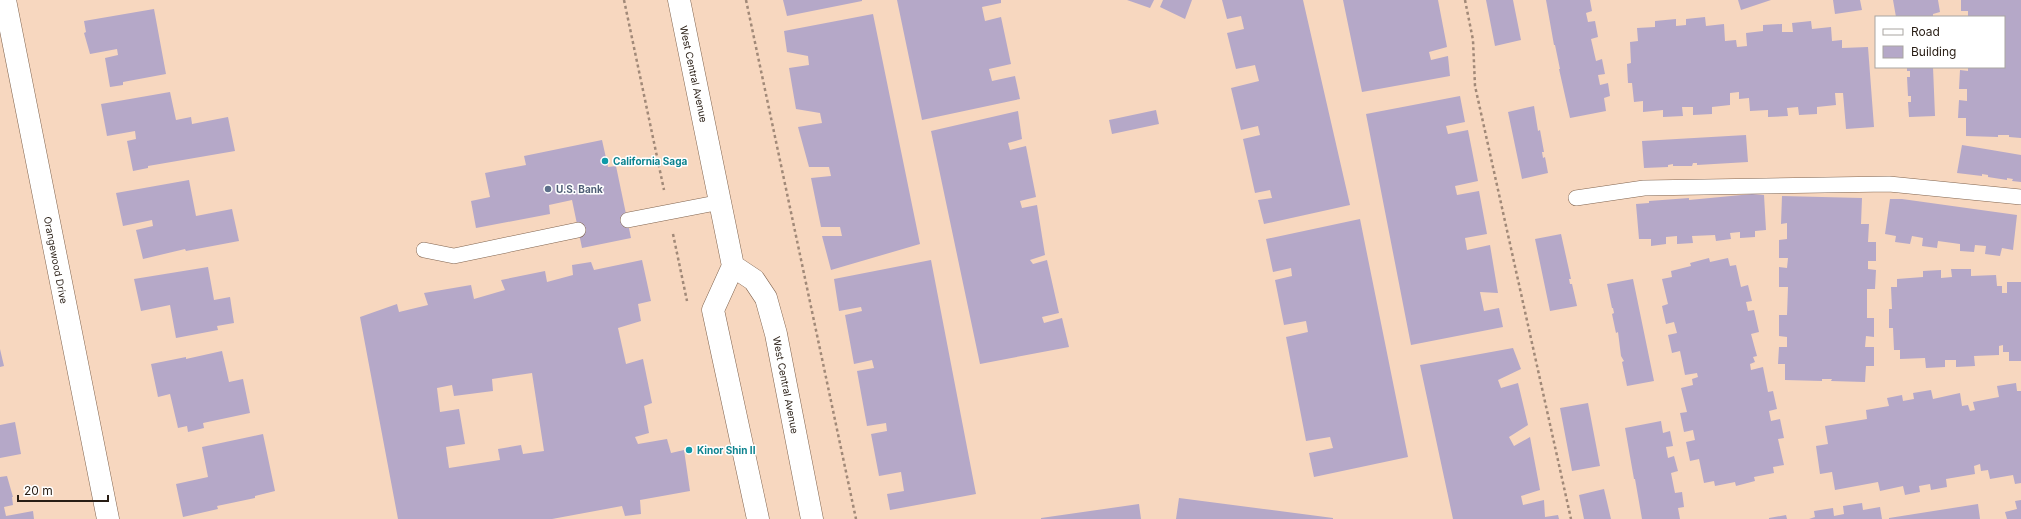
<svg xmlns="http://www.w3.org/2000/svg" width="2021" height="519" viewBox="0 0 2021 519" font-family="Inter,sans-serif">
  <rect width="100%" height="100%" fill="#f7d7bf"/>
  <!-- building -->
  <path fill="#b5a8c8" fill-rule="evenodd" d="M783 0H862V1L787 16Z
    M897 0H1001V3L982 7 985 21 1001 17 1011 64 989 69 992 81 1015 76 1020 99 922 120Z
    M1127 0H1154L1150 8Z
    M1163 0H1192L1185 19 1160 7Z
    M1222 0H1303L1350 205 1264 224 1258 200 1272 198 1270 190 1255 193 1243 139 1260 135 1258 126 1241 130 1231 88 1259 81 1255 65 1236 69 1227 33 1244 29 1241 16 1227 19Z
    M1343 0H1438L1447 47 1429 52 1431 60 1448 56 1450 76 1362 92Z
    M1486 0H1513L1521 40 1495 46Z
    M1546 0H1590L1592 11 1586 13 1588 22 1595 21 1598 37 1591 39 1596 61 1602 59 1605 74 1598 75 1600 85 1608 83 1610 96 1604 98 1606 111 1570 118 1559 69H1560L1555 45H1554Z
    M1738 0H1771L1741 10Z
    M1833 0H1860L1862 10 1835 14Z
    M1893 0H1938L1940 12 1933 14V17H1896Z
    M1961 0H2021V138L2009 137V135H1998V137L1966 136V118H1958L1959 100 1967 101V89H1959L1960 70 1968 71V67H2004V17H1968V11H1961Z
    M154 9 166 74 123 82V85L110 87 105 58 118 55 117 49 90 54 84 33 86 32 84 21Z
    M873 14 920 244 831 270 822 236H842L840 227H821L811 178 831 176 829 167H809L798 127 822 123 820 113 796 109 789 68 809 65 808 56 787 52 784 31Z
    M1705 17 1706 26 1724 24 1725 41 1736 40 1737 47 1747 46 1746 33 1763 31V25L1782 24V32H1793L1792 23 1811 21 1812 29 1831 27 1832 41 1842 40V48L1868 47 1874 127 1846 129 1843 93H1835L1836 105 1817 107V114L1799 115 1798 107 1787 108 1788 116 1768 117V110L1750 111 1749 98 1739 99V92L1730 93V105L1712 107V114L1693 115V107H1682L1683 116 1663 117V110L1643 112V101L1634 102 1632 83H1628L1627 64 1631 63 1630 42 1638 41 1637 28 1655 27V21L1676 19V26L1686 25V19Z
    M1907 67H1933L1935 116 1909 117 1908 102H1911V96H1908L1907 77H1910V71H1907Z
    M170 92 176 120 191 117 192 124 228 117 235 151 148 166V168L133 171 127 141 136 139 135 131 107 136 101 104Z
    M1460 96 1465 122 1446 126 1448 134 1468 130 1478 181 1455 186 1457 195 1479 191 1487 234 1465 238 1467 250 1490 245 1498 293 1480 292 1484 311 1499 308 1503 327 1411 345 1366 114Z
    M1534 106 1538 131 1540 130 1544 152H1542L1543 158 1545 157 1548 173 1522 179 1508 112Z
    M1156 110 1159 124 1112 134 1109 120Z
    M1018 111 1022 139 1008 143 1010 150 1026 146 1036 197 1020 201 1022 208 1037 205 1045 255 1030 260 1033 264 1047 260 1059 313 1042 317 1044 323 1062 318 1069 347 980 364 931 131Z
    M1746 135 1748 162 1697 165V163H1693L1692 166H1673V164L1668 165V167L1644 168 1642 141Z
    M602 140 608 167 616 166 631 238 582 248 572 200 549 205 550 214 476 228 471 201 490 197 485 173 526 165 524 156Z
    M1962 145 2021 155V182L2012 181 2013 179 2007 178V180L1988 177V175L1982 174V176L1957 173Z
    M189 180 196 216 232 209 239 241 186 251 185 249 143 259 136 230 153 226 152 220 123 226 116 193Z
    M1752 194 1764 195 1766 230 1755 231V237L1740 238V232L1730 233 1731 239 1716 241 1715 235 1692 236 1693 243 1677 244V236L1666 237V244L1651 246V239H1639L1636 204 1649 203V201L1689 198V200Z
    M1782 196 1862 198 1861 224H1869L1868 242H1876V261H1868V269L1876 270 1875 289H1867V318H1874V337L1866 336 1865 347H1874V366H1866L1865 382 1831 381 1832 379H1822V381L1785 380V364H1778L1779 347H1787V337L1779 336V315H1787L1788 287H1779V267L1787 268 1788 258H1779V240L1787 239V223L1781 224Z
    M1890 199H1902L2017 215 2013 250 2002 248 2000 256 1985 254 1986 246 1975 245 1974 252 1960 251V244L1938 241 1937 248 1922 246 1923 238 1912 236 1910 244 1895 242 1896 236 1885 234Z
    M1360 219 1408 457 1314 477 1309 453 1333 448 1330 437 1306 441 1286 337 1308 332 1306 321 1284 325 1275 280 1292 276 1291 268 1273 272 1266 239Z
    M1561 234 1571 279H1569L1570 284H1572L1577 306 1550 311 1535 239Z
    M1709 258 1710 262 1728 258 1730 266 1736 265 1741 287 1748 285 1752 301 1746 302 1748 311 1754 310 1759 332 1751 334 1757 356 1753 357 1755 362 1750 364 1751 370 1763 367 1768 392 1773 391 1777 409 1769 411 1771 421 1780 419 1784 438 1778 439 1784 465 1773 467 1774 473 1754 477 1755 481 1736 486 1735 482 1715 486 1714 481 1704 483 1699 459 1690 461 1686 442 1695 440 1693 430 1684 432 1680 413 1687 412 1681 388 1693 385 1692 379 1698 377 1697 373 1685 375 1680 351 1672 353 1668 335 1677 333 1674 322 1666 324 1662 306 1668 304 1662 279 1672 277 1671 271 1691 266 1690 263Z
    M642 260 651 301 638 304 641 321 618 328 626 364 643 359 652 403 644 406 649 433 635 437 638 444 667 439 671 453 684 450 690 491 640 500 641 514 625 516 622 506 552 519H398L360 317 397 304 399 312 428 305 424 293 471 285 474 299 505 290 501 280 545 271 547 282 573 275 572 265 591 262 594 270ZM532 373 544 451 523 454 521 445 498 449 500 460 449 468 446 447 465 444 459 409 440 412 437 388 452 385 454 396 493 391 492 379Z
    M931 260 976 494 890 510 887 494 904 491 901 472 879 476 871 434 887 431 886 423 867 426 857 371 874 368 872 360 854 364 845 315 862 311 861 307 839 311 834 279Z
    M208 267 214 300 230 297 234 323 217 326 218 330 176 338 170 305 141 311 134 279Z
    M1951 269H1971V276L1996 275 1997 286H2002V293H2007V282H2021V361H2009V352H2003V345L1999 346V355L1974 356 1975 366 1956 367V360H1945V367L1926 368 1925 358 1900 359V350H1894L1893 328H1889V309H1892L1891 287H1897V279L1923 277V271L1941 270V278L1952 277Z
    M1633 279 1654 381 1627 386 1622 362 1624 361 1621 356 1618 332 1616 333 1612 314 1614 313 1613 308H1612L1607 284Z
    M1513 348 1521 369 1498 380 1501 388 1518 383 1528 425 1509 437 1514 446 1530 437 1540 490 1521 496 1523 505 1544 500 1545 517 1558 515 1559 519H1453L1420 365Z
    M0 349 4 366 0 367Z
    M222 351 229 382 243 379 250 413 203 423 204 428 188 432 187 426 178 428 170 394 158 397 151 364 186 357V359Z
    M2016 383 2017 391H2021V483L2015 484 2013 475 1990 479 1988 470 1981 471 1980 464 1974 466 1975 474 1946 479 1947 487 1931 490 1930 484 1919 486 1920 492 1905 495 1903 486 1880 491 1878 482 1835 490 1832 472 1820 474 1816 446 1828 444 1825 426 1867 419 1866 410 1889 406 1887 398 1902 395 1903 401 1914 399 1913 393 1931 390 1933 399 1960 393 1962 406 1968 405 1970 411 1975 410 1973 402 1999 397 1997 386Z
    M1588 403 1600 466 1572 471 1560 408Z
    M1661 421 1663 433 1670 431 1673 446 1666 447 1668 458 1674 456 1678 471 1671 473 1675 493 1682 492 1684 507 1678 508 1680 519H1642L1635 479H1634L1625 428Z
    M15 422 21 454 0 458V425Z
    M263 434 275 491 255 496V498L217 506 218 509 183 517 176 484 208 477 202 447Z
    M7 476 13 497H12L13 505 4 507 6 516 33 511 34 519H0V477Z
    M1604 489 1611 519H1584L1579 495Z
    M1179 498 1333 518V519H1176Z
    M2021 500V519H2007L2005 512 2017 509 2015 501Z
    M1862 503 1863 510 1880 507 1882 519H1809L1815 517 1814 511 1833 508 1834 516 1844 514 1843 506Z
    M1139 504 1141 519H1041V518Z
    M1978 504 1980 519H1889V518Z
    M1786 515 1787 519H1769V518Z"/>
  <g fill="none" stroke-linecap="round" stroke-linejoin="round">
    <!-- service casing -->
    <g stroke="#80644f" stroke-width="16">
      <path id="service" d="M1576 198 1644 188 1889 184 2021 197
        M628 220 721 202
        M424 250 454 256 578 230"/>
    </g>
    <!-- minor casing -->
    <g stroke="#80644f" stroke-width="23">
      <path id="minor" d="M5 0 108 519"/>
    </g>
    <!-- secondary casing -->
    <g stroke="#80644f" stroke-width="23">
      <path id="secondary" d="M679 0 733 266 713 310 758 519
        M733 266 754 280 766 298 776 334 812 519"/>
    </g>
    <!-- path -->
    <path stroke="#a18978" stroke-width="2.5" stroke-dasharray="3 3" stroke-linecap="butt" d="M624 0 664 190
      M746 0 856 519
      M1465 0 1473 40 1475 86 1571 519
      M673 234 687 301"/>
    <!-- service -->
    <use href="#service" stroke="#fff" stroke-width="15"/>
    <!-- minor -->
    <use href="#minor" stroke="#fff" stroke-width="22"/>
    <!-- secondary -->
    <use href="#secondary" stroke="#fff" stroke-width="22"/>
  </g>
  <!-- markers -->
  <g fill="#0f9aa8" stroke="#fff" stroke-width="1.5">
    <circle cx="605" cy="161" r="4"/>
    <circle cx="689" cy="450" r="4"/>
  </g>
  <circle fill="#5c6f8a" stroke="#fff" stroke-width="1.5" cx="548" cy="189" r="4"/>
  <g text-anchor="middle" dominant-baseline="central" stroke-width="3" stroke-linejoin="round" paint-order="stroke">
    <!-- street labels -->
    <g font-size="10" fill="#281d14" stroke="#fff">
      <text transform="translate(694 74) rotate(78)">West Central Avenue</text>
      <text transform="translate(56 260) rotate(79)">Orangewood Drive</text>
      <text transform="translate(786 385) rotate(79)">West Central Avenue</text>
    </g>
    <!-- culture labels -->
    <g font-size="10" font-weight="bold" fill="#0d838f" stroke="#fff" text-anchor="start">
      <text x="613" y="161">California Saga</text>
      <text x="697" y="450">Kinor Shin II</text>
    </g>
    <!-- service labels -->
    <g font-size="10" font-weight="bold" fill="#4e5e75" stroke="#fff" text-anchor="start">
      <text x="556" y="189">U.S. Bank</text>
    </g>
  </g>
  <!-- legend -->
  <rect x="1875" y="16" width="130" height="52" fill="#ffffff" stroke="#a9a5a1"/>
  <rect x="1883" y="29" width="20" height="6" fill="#ffffff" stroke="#a9a5a1"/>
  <text x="1911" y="36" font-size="12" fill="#281d14">Road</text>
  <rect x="1883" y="46" width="20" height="12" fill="#b5a8c8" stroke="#a9a5a1"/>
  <text x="1911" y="56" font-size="12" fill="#281d14">Building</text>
  <!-- scale -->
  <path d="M18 495v6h90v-6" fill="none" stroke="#281d14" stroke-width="2"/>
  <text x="24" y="495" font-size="12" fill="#281d14" stroke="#ffffff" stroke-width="3" paint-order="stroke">20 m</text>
</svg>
